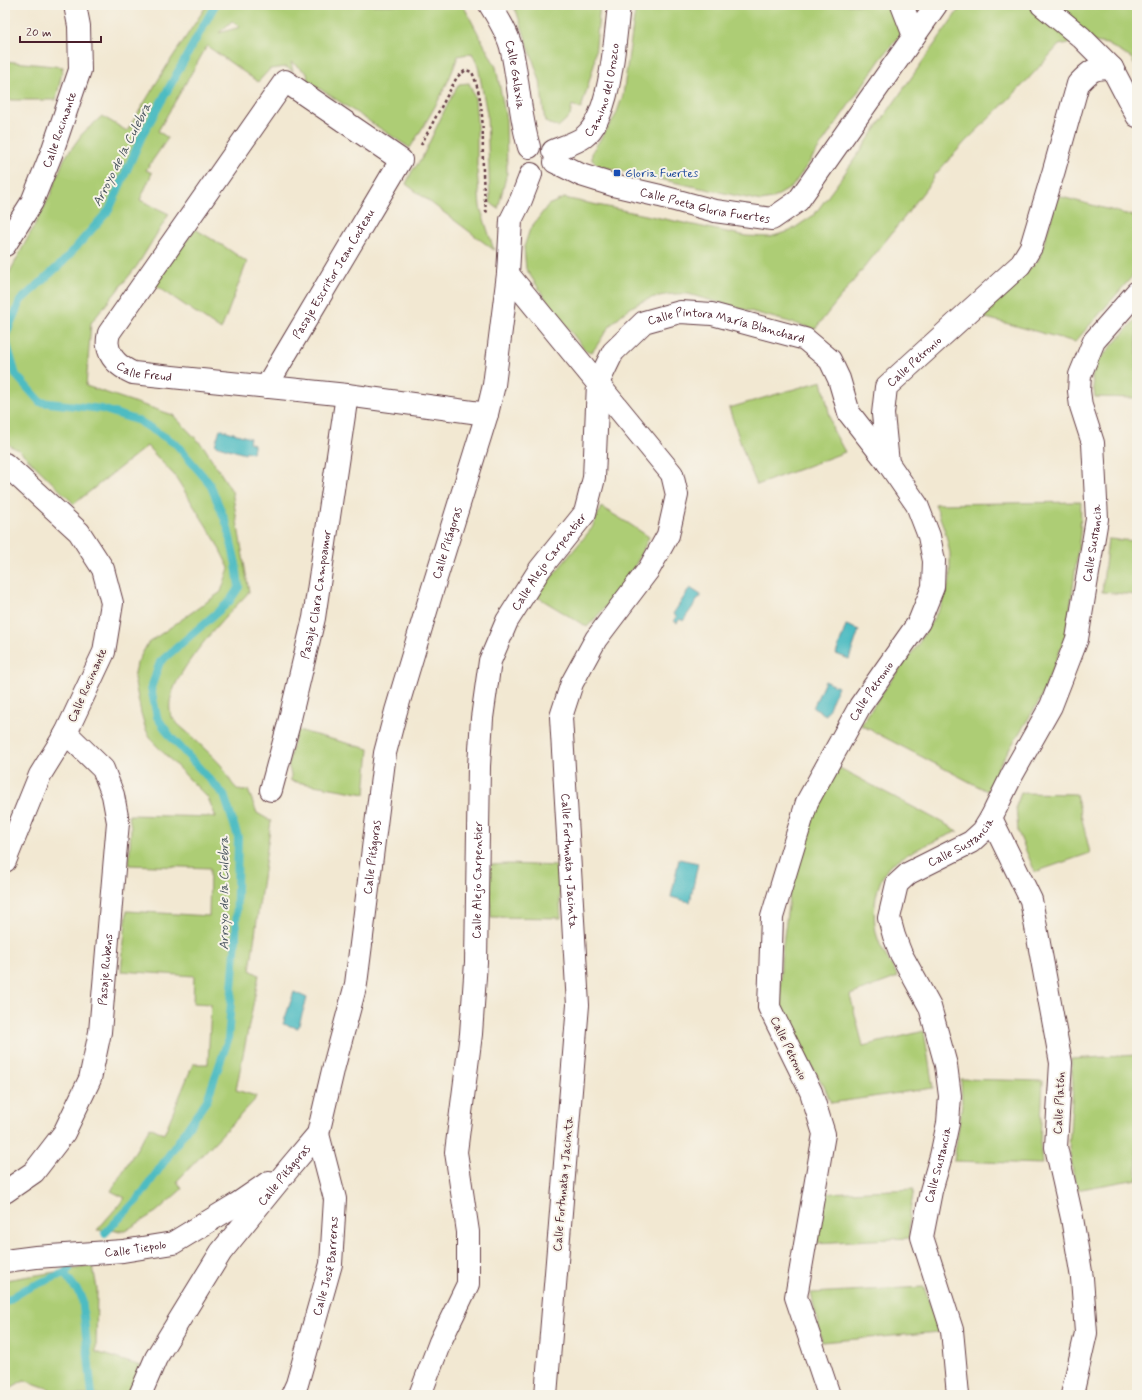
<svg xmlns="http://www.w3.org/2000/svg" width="1142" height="1400" font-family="Mynerve,sans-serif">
	<rect width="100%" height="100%" fill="#f7f3e8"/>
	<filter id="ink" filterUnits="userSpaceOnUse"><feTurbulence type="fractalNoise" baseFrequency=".025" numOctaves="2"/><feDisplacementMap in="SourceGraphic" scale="8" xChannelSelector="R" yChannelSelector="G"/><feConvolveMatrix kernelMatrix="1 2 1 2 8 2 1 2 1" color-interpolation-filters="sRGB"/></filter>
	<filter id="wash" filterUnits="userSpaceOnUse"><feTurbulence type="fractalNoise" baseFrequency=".012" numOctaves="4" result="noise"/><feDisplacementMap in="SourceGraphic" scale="16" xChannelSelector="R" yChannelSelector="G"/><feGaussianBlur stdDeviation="0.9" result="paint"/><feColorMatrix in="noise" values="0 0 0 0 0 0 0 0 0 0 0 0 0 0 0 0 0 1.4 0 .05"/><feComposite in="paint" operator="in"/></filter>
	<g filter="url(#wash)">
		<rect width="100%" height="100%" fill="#f2e8d2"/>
		<g fill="#adcd75" stroke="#7c7650" fill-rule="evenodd">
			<path d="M207,5H463L496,67L506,119L507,173L498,209L490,202L487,114L478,66L472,53L458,56C447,89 428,119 410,148L308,81L307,73L291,62L293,71L286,67L270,69L258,82L207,46L158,131L168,138L146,170L152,173L140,200L169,214L137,266L91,323L86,386L173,415L204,447L232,491L249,592C229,614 156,685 172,717C176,723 182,728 187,732C198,743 210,753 220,764C228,772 233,796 248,790L257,813L271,821L250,970L259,975L236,1090L256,1096L254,1101L177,1181L182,1189L156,1212L125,1231L97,1230L125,1198L111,1191L150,1127L164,1134L193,1064H208L211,1004L193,1003L194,976L121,971L127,911L209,916L210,868L129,865L131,828L129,815L216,817L208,798L154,743L146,730L141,713L134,678L137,663L148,643L221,592L229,568L214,538L175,476L147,446L74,504L19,450L10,446L5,438V281L50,196L64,159L82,134L102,116L127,131L168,64ZM232,21L240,27L219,33Z"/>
			<path d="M513,5H600L594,65L581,109L572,105L570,116L558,127L545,122L540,81L517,13Z"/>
			<path d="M636,5H924L880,60L792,187L772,199L761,201L599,166L592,160V152L616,115L623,95Z"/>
			<path d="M962,5H1137V68L1131,58L1107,44L1083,40L1059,45L1021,87L965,142L933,177L934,178L903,219L815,329L688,294C662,293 641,298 621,315C617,319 613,322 610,326C603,334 599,344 592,352L585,350L547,301L526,269L524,247L530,229L548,205L564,198L746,236L770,237L790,231L814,215L840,180Z"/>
			<path d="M5,61L63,67L56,100H5Z"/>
			<path d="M469,83L475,98L477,123V170L480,207L494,250L406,184L412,171L421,160L446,107L459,84Z"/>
			<path d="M1058,196L1137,217V271L1075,342L979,316L1037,262L1040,256Z"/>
			<path d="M195,229L225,247L247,262L221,330L154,284Z"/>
			<path d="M1137,318V398L1095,397L1092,377L1097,362Z"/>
			<path d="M822,381L833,430L845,452L757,485L746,459L729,408Z"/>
			<path d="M1081,502L1080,534L1067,633L1040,700L1000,764L987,791L861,725L885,689L917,646L941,606L950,580V553L945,531L935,504Z"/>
			<path d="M601,507L628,523L649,537C634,573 614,599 587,627L536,596L592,528Z"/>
			<path d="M1108,539L1137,541V595L1102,592Z"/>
			<path d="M297,730L369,749L365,794L291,781V775L288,764Z"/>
			<path d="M836,766L958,831C942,838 898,856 888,868C874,886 871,919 878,939C882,952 892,965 898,977L850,995L863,1046L924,1031L933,1088L831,1103L824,1086L807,1060L785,1018L780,1002L781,959L791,883L816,808Z"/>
			<path d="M1021,793L1076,794L1090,853L1035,872L1018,832L1016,806Z"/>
			<path d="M507,864L558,866L561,918L491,917L489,865Z"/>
			<path d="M1137,1055V1179L1076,1190L1069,1148L1073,1085L1071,1059Z"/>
			<path d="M961,1079L1043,1081L1040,1142L1042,1164L954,1161L962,1104Z"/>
			<path d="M914,1189L909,1217V1238L816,1243L827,1193Z"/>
			<path d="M93,1266L97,1289L96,1352L144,1367L131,1395H50V1389L24,1380L5,1391V1280Z"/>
			<path d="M924,1287L939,1332L822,1342L811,1293Z"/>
		</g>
		<g fill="#4dbcc2" stroke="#4c6e76">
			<path d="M220,429L250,438L249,442L254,444V448L252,453L246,451L245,454L215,445Z"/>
			<path d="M690,588L701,595L683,621L680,619L677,623L674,621L677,616L673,614Z"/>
			<path d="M846,625L859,630L849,659L836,654Z"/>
			<path d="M825,681L838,687L826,715L813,708Z"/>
			<path d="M679,859L698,863L690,902L671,897Z"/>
			<path d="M294,992L307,998L298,1028L283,1024Z"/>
		</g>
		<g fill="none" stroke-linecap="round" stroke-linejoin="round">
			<g stroke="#4dbcc2" stroke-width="8">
				<path d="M105,1233L139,1198L207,1100L228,1040L236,939L238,837L224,795L170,736L157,717L151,688L160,662L229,602L239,587L236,564L227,525L210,484L176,444L139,421L102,409L40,402L16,375L5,337L20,301L63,262L109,210L142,136L215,5"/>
				<path d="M64,1273L82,1297L92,1395"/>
				<path d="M5,1302L26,1289L64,1273L69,1269"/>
			</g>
		</g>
	</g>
	<g filter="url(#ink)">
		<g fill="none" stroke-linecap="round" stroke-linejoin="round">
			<defs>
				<g id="street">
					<path id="s1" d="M490,5C498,18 507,32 511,47C519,80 519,114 529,147"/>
					<path d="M902,5L914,36"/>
					<path d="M1042,5L1081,37L1112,68L1137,116"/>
					<path id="s2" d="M553,151C562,147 576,143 584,137C611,117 615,38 619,5"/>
					<path id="s3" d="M555,162L581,175L613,185L660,196L715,211L772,219L798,201L936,5"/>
					<path id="s4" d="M5,245L32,202L52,152L80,70L79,26L75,5"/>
					<path id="s5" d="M508,274L672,474L677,495L668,535L649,569L596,639L572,683L561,717L578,1005L546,1395"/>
					<path id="s6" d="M266,387L401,160L285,81L109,333C108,337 107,342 108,346C110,360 122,368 133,373L347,395L487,414"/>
					<path d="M5,464L79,532L103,569L112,603L104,652L66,733L40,775L5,861"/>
					<path id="s7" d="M271,790L288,727L314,618L347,395"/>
					<path d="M991,818L1031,900L1061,1063L1056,1147L1072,1218L1082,1278L1086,1333L1072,1395"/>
					<path id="s8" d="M5,1192L34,1172L64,1133L90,1079L100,1032L118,822L113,795L103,769L66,733"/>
					<path id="s9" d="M5,1261L36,1257L123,1251L173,1243L237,1204L269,1182"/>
					<path id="s10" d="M140,1395L156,1358L221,1252L291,1166L318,1134L334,1066L356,984L385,753L396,711L432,591L487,414L494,385L508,274L511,220L521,200L531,174"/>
					<path id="s11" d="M292,1395L297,1384L331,1264L335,1199L318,1134"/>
					<path id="s12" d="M420,1395L440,1342L468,1284V1232L456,1152L471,1034L476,962L479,766L482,718L490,661L507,621L540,569L585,513L594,478L598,383L613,352L644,322L680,312L712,314L805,339L830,360L839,379L849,413L888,463"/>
					<path id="s13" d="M829,1395L796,1297L824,1134L811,1092L769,1007L772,917L807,802L860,706L919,622L933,587L934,561L929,536L917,505L888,463L883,414L886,387L1020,265L1031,247L1054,170L1078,84C1091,70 1093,68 1112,68"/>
					<path id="s14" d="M958,1395L952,1330L922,1237L931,1191L941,1156L948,1123L950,1096L946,1065L930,1007L901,954L894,936L889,918L897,884L909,873L971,842L983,831L991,818L1012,775L1051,706L1077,639L1097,519L1093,443L1081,406L1079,391L1080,375L1094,341L1137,292"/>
				</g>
			</defs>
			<use href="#street" stroke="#633d44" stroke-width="24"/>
			<path stroke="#633d44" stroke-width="2.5" stroke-dasharray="3 3" stroke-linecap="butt" d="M421,145L457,77L466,70L472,72C486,105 482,137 483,171C483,184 485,198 486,211L488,212"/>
			<use href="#street" stroke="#fff" stroke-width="22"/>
		</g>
	</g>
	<rect fill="#1a4fb4" stroke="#f7f3e8" stroke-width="1.5" x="613" y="169" width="8" height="8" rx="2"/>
	<g text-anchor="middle" stroke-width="4" stroke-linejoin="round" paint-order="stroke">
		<g font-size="12" fill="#4a1f2b" stroke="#f7f3e8">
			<text dy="4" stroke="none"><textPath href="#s1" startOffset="75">Calle Galaxia</textPath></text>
			<text dy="4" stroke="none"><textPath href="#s2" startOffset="86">Camino del Orozco</textPath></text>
			<text dy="4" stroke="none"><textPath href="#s4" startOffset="128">Calle Rocinante</textPath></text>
			<text dy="4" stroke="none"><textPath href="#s3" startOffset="157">Calle Poeta Gloria Fuertes</textPath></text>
			<text dy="4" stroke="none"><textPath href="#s6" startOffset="132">Pasaje Escritor Jean Cocteau</textPath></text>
			<text dy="4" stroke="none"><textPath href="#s12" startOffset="1217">Calle Pintora María Blanchard</textPath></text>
			<text dy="4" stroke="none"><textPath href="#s13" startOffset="1118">Calle Petronio</textPath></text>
			<text dy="4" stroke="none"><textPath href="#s6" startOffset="774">Calle Freud</textPath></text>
			<text dy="4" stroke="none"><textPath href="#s10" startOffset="924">Calle Pitágoras</textPath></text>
			<text dy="4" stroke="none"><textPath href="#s14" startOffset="945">Calle Sustancia</textPath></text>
			<text dy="4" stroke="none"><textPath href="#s12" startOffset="863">Calle Alejo Carpentier</textPath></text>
			<text dy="4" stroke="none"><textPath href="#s7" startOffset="201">Pasaje Clara Campoamor</textPath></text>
			<text transform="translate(87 685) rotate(-66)" y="4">Calle Rocinante</text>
			<text dy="4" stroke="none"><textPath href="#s13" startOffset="746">Calle Petronio</textPath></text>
			<text dy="4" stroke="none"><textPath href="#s14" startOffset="609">Calle Sustancia</textPath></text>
			<text dy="4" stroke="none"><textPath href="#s10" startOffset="600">Calle Pitágoras</textPath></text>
			<text dy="4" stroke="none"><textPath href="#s5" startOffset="678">Calle Fortunata y Jacinta</textPath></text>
			<text dy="4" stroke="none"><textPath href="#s12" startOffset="527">Calle Alejo Carpentier</textPath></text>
			<text dy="4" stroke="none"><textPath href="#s8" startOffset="255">Pasaje Rubens</textPath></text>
			<text transform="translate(789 1048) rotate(64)" y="4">Calle Petronio</text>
			<text transform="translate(1059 1103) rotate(-87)" y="4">Calle Platón</text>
			<text dy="4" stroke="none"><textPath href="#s14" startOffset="237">Calle Sustancia</textPath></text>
			<text dy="4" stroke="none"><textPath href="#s10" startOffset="264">Calle Pitágoras</textPath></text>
			<text transform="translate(563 1184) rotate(-85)" y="4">Calle Fortunata y Jacinta</text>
			<text dy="4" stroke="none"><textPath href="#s9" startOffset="131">Calle Tiepolo</textPath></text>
			<text dy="4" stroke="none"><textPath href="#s11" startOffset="134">Calle José Barreras</textPath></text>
		</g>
		<g font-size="12" fill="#164399" stroke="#f7f3e8" text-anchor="start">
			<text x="625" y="177">Gloria Fuertes</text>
		</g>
		<g font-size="13" font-style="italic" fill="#4b5660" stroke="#f7f3e8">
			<text transform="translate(121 154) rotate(-63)" y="5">Arroyo de la Culebra</text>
			<text transform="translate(223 893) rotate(-90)" y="5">Arroyo de la Culebra</text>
		</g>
	</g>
	<rect width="1142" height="1400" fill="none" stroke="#f7f3e8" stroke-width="20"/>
	<path d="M20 36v6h81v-6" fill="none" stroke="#4a1f2b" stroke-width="2"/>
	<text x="26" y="36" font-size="12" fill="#4a1f2b" stroke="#f7f3e8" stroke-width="3" paint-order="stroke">20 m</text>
</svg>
